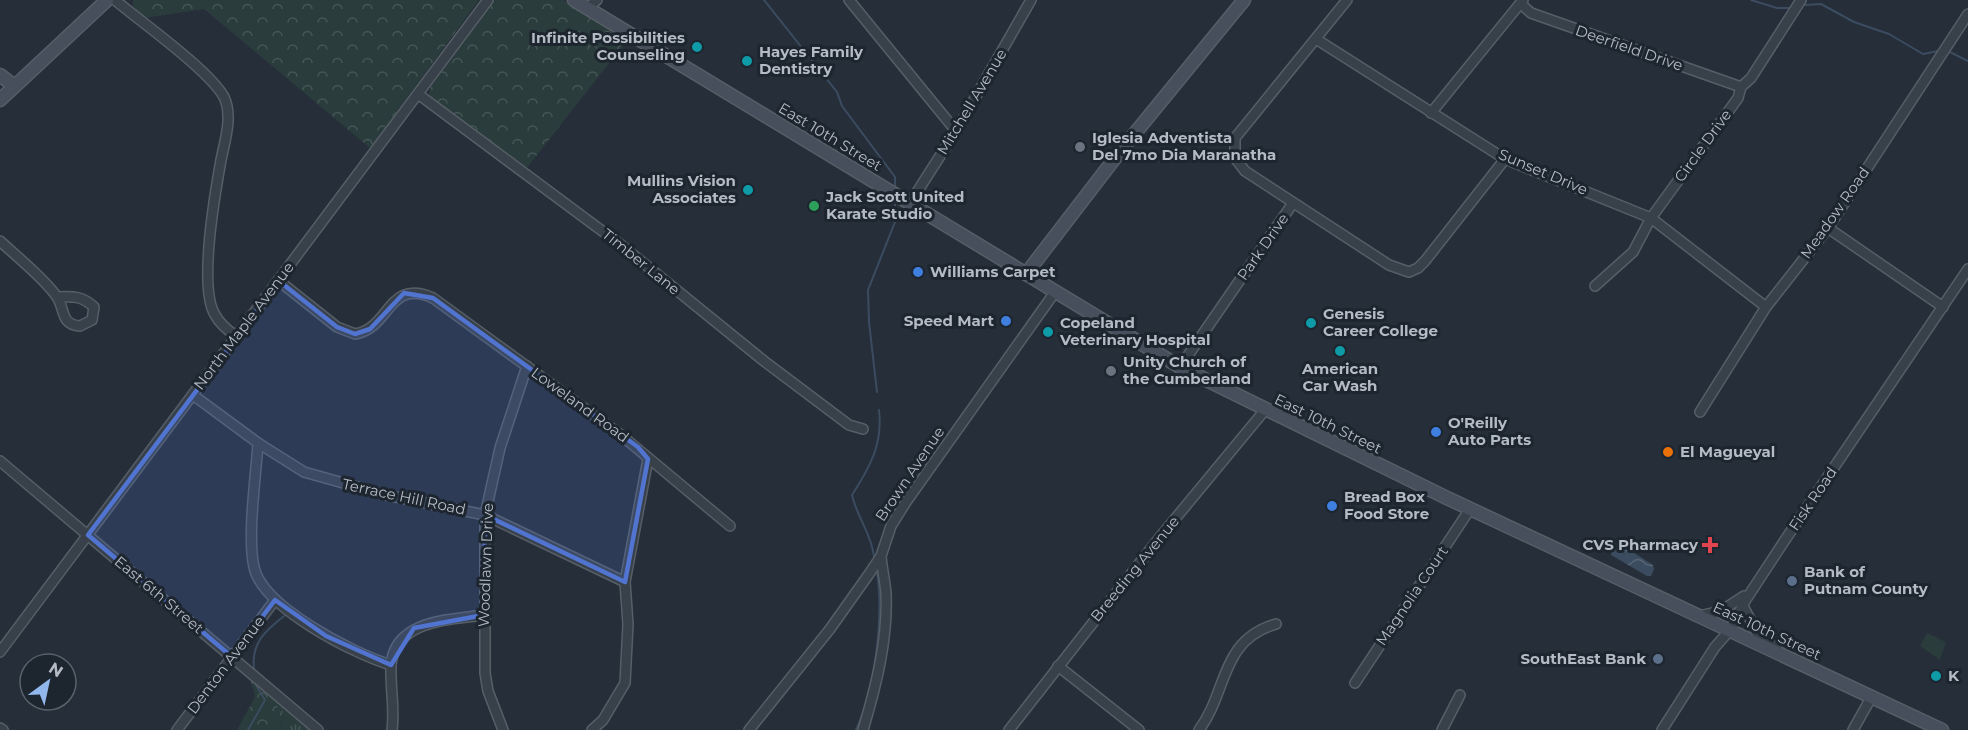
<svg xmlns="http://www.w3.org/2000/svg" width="1968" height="730" font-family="Montserrat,sans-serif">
	<defs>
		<pattern id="grass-tufts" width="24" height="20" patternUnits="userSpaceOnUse" patternTransform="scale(1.5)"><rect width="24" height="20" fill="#2a3c3c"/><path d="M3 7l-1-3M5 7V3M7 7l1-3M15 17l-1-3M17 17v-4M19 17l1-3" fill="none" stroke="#465657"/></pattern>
		<pattern id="forest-crowns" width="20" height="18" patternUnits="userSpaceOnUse" patternTransform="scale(1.5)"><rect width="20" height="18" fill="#2a3c3c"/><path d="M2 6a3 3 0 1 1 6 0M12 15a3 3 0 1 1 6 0" fill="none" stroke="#465657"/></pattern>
		<pattern id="water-waves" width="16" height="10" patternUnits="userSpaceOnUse" patternTransform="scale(1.5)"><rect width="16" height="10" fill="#3c4c60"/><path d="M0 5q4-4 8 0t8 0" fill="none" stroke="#566475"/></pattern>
	</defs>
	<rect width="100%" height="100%" fill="#252e39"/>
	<path fill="url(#grass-tufts)" d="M276,699L311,730H282Z"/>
	<g fill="url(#forest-crowns)">
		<path d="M133,0H479L370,148L204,9L145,18L133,6Z"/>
		<path d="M495,0H563L628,39L526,169L429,95L430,88Z"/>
		<path d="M250,678L276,699L282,730H237L255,697Z"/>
	</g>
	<path fill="#2a3c3c" d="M1927,633L1946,642L1940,660L1920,646Z"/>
	<path fill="url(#water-waves)" d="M1620,544L1653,565L1654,569L1651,576H1647L1611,555L1613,547Z"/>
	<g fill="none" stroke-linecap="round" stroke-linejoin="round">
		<g stroke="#3c4c60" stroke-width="2">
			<path d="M764,0L837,92L842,106L895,177V187"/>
			<path d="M1751,0L1777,8H1790"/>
			<path d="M1805,5L1821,4L1854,22L1889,34L1923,54L1938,51"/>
			<path d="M1950,52L1968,61"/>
			<path d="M877,392L869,322L868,290L895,222V202"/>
			<path d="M874,556C871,533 857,517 852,495C870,467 883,444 879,410"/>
			<path d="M254,669C251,643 265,631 284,616"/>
			<path d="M248,730L265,700L256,685"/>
			<path d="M856,730C875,689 884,617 877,572"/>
		</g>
		<defs>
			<g id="street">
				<path d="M115,0C141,22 209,70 224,97C233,116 225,140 221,160C215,193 199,284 214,313C219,323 227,330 236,336"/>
				<path d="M849,0L956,131"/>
				<path d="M1347,0L1235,138V158L1245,171L1389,265L1409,272L1418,268L1425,261L1505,159"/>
				<path d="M1521,4L1531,13L1741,87"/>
				<path d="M588,8L597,0"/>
				<path d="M1316,39L1505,159L1651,218L1766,307"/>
				<path d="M418,94L621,245L764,361L849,425L863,429"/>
				<path d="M1431,113L1523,0"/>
				<path d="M910,203L956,131L1031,0"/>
				<path d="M1828,228L1943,307"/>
				<path d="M0,241C16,256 45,279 57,297C65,308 60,325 80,326L92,320L94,307C82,296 73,296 58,297"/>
				<path d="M279,281L337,327L355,334C391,328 387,278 433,298L621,435L730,526"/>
				<path d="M1595,286L1633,252L1651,218L1738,98L1741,87L1751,78L1801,0"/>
				<path d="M1180,367L1293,203"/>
				<path d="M193,395L258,443L304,472L386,495L485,515L625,582"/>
				<path d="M1700,412L1766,307L1828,228L1968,14"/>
				<path d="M258,443C256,476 247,536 254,567C262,607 354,654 391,665"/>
				<path d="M0,461L318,730"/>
				<path d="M1743,606L1758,634L1777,649"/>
				<path d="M1699,616L1721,611L1744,596"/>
				<path d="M0,652L488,0"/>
				<path d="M1058,666L1139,730"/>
				<path d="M1355,683L1470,509"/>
				<path d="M0,728L3,730"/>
				<path d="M177,730L275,600"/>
				<path d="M392,730C395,708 390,687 391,665C395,619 451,620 484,615"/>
				<path d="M503,730L488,691L485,673V515L500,448L527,366"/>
				<path d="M592,730L603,720L625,683L628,624L625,582L648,459"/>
				<path d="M749,730L830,629L869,574L881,556L891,526L906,502L1055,292"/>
				<path d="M863,730C876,686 888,640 886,593C885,581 882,569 881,556"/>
				<path d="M1009,730L1160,537L1265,410"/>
				<path d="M1199,730C1228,691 1220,640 1276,624"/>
				<path d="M1442,730L1460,695"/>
				<path d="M1662,730L1715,647L1730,630L1745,601L1785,540L1968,269"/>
				<path d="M1853,730L1872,696"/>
			</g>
			<g id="secondary">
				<path d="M574,0L1180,367L1447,498L1942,730"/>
				<path d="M0,75L13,85"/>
				<path d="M0,100L107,0"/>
				<path d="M1026,274L1122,149L1244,0"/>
			</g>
		</defs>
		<use href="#street" stroke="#565e67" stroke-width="12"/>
		<use href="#secondary" stroke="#565e67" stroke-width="15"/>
		<use href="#street" stroke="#384049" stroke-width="9"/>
		<use href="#secondary" stroke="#474f5c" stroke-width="12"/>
	</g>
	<path fill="#5274d1" fill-opacity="0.2" stroke="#5274d1" stroke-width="4.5" stroke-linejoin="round" d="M279,281L337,327L355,334L370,329L404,293L433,298L638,447L648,459L625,582L485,515L484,615L414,628L391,665L326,636L275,600L232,657L88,535Z"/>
	<g fill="#0f9aa8" stroke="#1d252e" stroke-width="2">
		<circle cx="697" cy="47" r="6"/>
		<circle cx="747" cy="61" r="6"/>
		<circle cx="748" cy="190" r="6"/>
		<circle cx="1311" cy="323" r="6"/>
		<circle cx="1048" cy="332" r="6"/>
		<circle cx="1340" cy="351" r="6"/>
		<circle cx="1936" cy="676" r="6"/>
	</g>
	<g fill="#6b7280" stroke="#1d252e" stroke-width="2">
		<circle cx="1080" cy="147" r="6"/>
		<circle cx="1111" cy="371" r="6"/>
	</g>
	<circle fill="#2e9e5b" stroke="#1d252e" stroke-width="2" cx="814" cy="206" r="6"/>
	<g fill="#3f7fe0" stroke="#1d252e" stroke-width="2">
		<circle cx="918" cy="272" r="6"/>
		<circle cx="1006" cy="321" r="6"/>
		<circle cx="1436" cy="432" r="6"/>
		<circle cx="1332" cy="506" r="6"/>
	</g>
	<circle fill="#e8710a" stroke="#1d252e" stroke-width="2" cx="1668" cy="452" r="6"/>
	<path fill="#e0444e" stroke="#1d252e" stroke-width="2" d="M1707 536h6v6h6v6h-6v6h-6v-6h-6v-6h6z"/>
	<g fill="#5c6f8a" stroke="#1d252e" stroke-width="2">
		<circle cx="1792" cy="581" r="6"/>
		<circle cx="1658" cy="659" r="6"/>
	</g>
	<g text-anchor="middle" stroke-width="6" stroke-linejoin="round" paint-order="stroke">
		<g font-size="15" font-weight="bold" fill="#b4bbc5" stroke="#1d252e" text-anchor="start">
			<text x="685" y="43" text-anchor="end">Infinite Possibilities<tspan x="685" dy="17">Counseling</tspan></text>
			<text x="759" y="57">Hayes Family<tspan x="759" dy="17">Dentistry</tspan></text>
			<text x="1092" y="143">Iglesia Adventista<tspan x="1092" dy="17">Del 7mo Dia Maranatha</tspan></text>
			<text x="736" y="186" text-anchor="end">Mullins Vision<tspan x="736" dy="17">Associates</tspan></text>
			<text x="826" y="202">Jack Scott United<tspan x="826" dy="17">Karate Studio</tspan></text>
			<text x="930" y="277">Williams Carpet</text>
			<text x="1323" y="319">Genesis<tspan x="1323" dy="17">Career College</tspan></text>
			<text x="994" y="326" text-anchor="end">Speed Mart</text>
			<text x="1060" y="328">Copeland<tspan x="1060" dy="17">Veterinary Hospital</tspan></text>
			<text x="1123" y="367">Unity Church of<tspan x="1123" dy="17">the Cumberland</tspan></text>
			<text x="1340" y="374" text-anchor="middle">American<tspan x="1340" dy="17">Car Wash</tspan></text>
			<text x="1448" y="428">O'Reilly<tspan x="1448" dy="17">Auto Parts</tspan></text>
			<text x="1680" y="457">El Magueyal</text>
			<text x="1344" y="502">Bread Box<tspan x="1344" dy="17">Food Store</tspan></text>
			<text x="1698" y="550" text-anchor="end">CVS Pharmacy</text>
			<text x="1804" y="577">Bank of<tspan x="1804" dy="17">Putnam County</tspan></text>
			<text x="1646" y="664" text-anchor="end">SouthEast Bank</text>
			<text x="1948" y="681">K</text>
		</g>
		<g font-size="15" fill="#b4bbc5" stroke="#1d252e">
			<text transform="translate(1629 48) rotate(19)" y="5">Deerfield Drive</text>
			<text transform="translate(972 102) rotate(-59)" y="5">Mitchell Avenue</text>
			<text transform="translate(830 137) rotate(31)" y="5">East 10th Street</text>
			<text transform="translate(1703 146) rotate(-54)" y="5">Circle Drive</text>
			<text transform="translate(1543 172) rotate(23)" y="5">Sunset Drive</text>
			<text transform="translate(1835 213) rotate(-55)" y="5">Meadow Road</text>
			<text transform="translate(1263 247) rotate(-55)" y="5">Park Drive</text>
			<text transform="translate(641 262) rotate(39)" y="5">Timber Lane</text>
			<text transform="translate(244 326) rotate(-53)" y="5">North Maple Avenue</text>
			<text transform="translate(580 405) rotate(36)" y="5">Loweland Road</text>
			<text transform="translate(1328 424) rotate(26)" y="5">East 10th Street</text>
			<text transform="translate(910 474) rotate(-56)" y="5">Brown Avenue</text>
			<text transform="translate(404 497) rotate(12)" y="5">Terrace Hill Road</text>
			<text transform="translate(1813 499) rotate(-56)" y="5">Fisk Road</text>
			<text transform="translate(486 565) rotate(-88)" y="5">Woodlawn Drive</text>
			<text transform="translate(1135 569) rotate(-51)" y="5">Breeding Avenue</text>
			<text transform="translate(159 595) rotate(40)" y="5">East 6th Street</text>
			<text transform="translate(1412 596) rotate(-56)" y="5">Magnolia Court</text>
			<text transform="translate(1767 631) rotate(25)" y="5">East 10th Street</text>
			<text transform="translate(226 665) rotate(-53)" y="5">Denton Avenue</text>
		</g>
	</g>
	<g transform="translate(48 682) rotate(33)"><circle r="28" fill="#1d252e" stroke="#59616a" stroke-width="1.5"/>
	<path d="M0-4.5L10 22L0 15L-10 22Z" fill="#91b7ec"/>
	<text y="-9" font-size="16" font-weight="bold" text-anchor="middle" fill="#b4bbc5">N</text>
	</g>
</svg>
